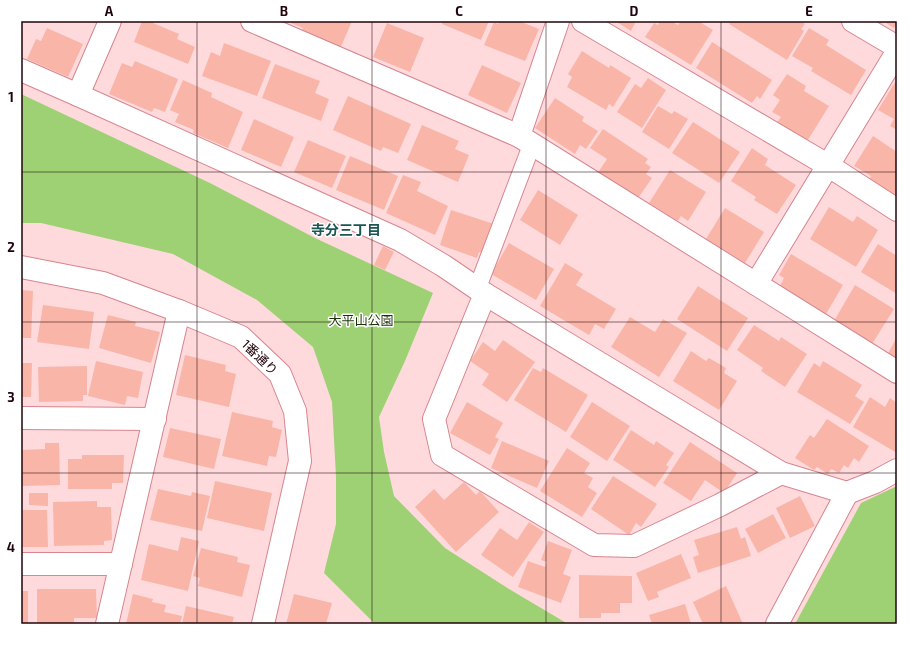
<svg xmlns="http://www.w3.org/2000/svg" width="918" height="645" font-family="'Exo 2','Noto Sans JP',sans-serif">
	<rect width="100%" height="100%" fill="#fedadd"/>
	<g fill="#9ed174">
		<path d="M21,94L210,183L315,238L433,293L405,361L379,417L384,452L394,496L445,548L509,589L568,624H375L324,573L336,524V477L332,402L313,347L257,300L173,254L41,223H21Z"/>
		<path d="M897,486V624H795L861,503Z"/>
	</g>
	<g fill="#f9b6a8">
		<path d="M142,21H154L153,23L179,34L177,39L195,47L188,64L134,42Z"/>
		<path d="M292,21H352L340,49L301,32L303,28L291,23Z"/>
		<path d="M443,21H489L481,40L442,24Z"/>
		<path d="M499,21H519L539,29L525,61L484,45L494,22L498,24Z"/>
		<path d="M615,21H636L631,31Z"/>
		<path d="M660,21H671L678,25L681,21H698L713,30L691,65L645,37L654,23L658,25Z"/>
		<path d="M731,21H800L805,24L801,29L804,31L787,60L729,24Z"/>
		<path d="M878,21H897V23L894,28L883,21L882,24Z"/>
		<path d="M387,23L424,38L410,72L373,57Z"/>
		<path d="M47,28L83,44L68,77L27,59L36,39L41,41Z"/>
		<path d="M809,28L829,40L826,45L866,70L851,95L811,71L813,68L792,56Z"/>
		<path d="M712,42L772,80L760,99L757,96L752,103L696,68Z"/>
		<path d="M224,43L271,61L257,96L202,76L211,52L220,56Z"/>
		<path d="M582,51L609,68L610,65L631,78L613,107L609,104L606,110L567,87L572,77L568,74Z"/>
		<path d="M135,61L178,79L165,112L154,108L152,112L109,94L122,63L132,67Z"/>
		<path d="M275,64L320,81L315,93L329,99L321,121L262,98Z"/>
		<path d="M482,65L521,83L507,113L468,95Z"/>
		<path d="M787,74L806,86L804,91L829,106L806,143L776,124L781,117L772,112L780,100L773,95Z"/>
		<path d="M648,78L666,90L642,128L617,112L635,84L641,88Z"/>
		<path d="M897,79V130L890,126L894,119L878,110Z"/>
		<path d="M183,80L212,93L211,97L243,112L228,148L193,133L194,130L175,122L179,114L170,110Z"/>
		<path d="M348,96L411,124L398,153L383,147L381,151L333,130Z"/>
		<path d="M555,98L584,117L582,121L598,131L586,149L580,145L575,154L535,128Z"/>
		<path d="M658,106L672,114L674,111L688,119L669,149L642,132Z"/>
		<path d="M254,119L294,137L281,167L241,150Z"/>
		<path d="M693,122L740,152L719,183L672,153Z"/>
		<path d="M422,125L459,141L455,149L469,155L458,182L407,160Z"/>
		<path d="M603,129L648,159L645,163L651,167L646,174L652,178L636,201L597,174L607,159L590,148Z"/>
		<path d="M873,136L897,152V198L869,180L871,176L854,166Z"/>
		<path d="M308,140L346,156L332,188L294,172Z"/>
		<path d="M752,148L768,159L765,165L796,185L777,214L754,200L756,197L731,181Z"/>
		<path d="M350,156L398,176L384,210L336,190Z"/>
		<path d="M670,170L706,192L688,221L681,216L678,221L649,203Z"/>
		<path d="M403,175L421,182L417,191L448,206L435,235L386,213Z"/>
		<path d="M538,190L578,215L560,245L520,220Z"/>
		<path d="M829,207L853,222L857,216L878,230L856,267L810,239Z"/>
		<path d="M725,208L764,232L745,263L706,239Z"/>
		<path d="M451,210L497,225L487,255L479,252L477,258L440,245Z"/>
		<path d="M509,243L554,269L536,300L491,274Z"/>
		<path d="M878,244L897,256V294L861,272Z"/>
		<path d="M383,246L394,252L385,270L374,265Z"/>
		<path d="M791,254L843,285L826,314L780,286L784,278L779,275Z"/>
		<path d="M565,263L583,274L576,285L616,309L604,329L595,324L589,335L540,306Z"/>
		<path d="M855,285L894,309L872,344L834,321Z"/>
		<path d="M698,286L748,318L727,351L677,319Z"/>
		<path d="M21,290L33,291L31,338H21Z"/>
		<path d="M43,305L94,312L89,349L37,342Z"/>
		<path d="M108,315L136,322L135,326L160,332L151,363L99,348Z"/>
		<path d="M630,317L655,332L663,319L687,333L659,377L611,347Z"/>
		<path d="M754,325L779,341L781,337L807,354L785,387L761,371L763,368L737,350Z"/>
		<path d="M897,337V358L888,353Z"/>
		<path d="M503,340L535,362L507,402L482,385L489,374L470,361L483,342L495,351Z"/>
		<path d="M691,351L706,361L709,358L726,368L724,373L737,381L719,410L673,381Z"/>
		<path d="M185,355L226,365L225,371L236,374L229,407L176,395Z"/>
		<path d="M96,361L143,372L138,398L127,396L125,405L88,396Z"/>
		<path d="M823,361L862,385L855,396L864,402L850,424L797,392L814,363L820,367Z"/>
		<path d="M21,363H32L31,397H21Z"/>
		<path d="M87,366V395H83V401L39,402L38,367Z"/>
		<path d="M533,368L541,372L543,368L588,395L566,432L514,400Z"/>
		<path d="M870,397L885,407L890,398L897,403V453L853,427Z"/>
		<path d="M467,402L503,423L495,437L499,439L490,455L450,433Z"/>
		<path d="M592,402L630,426L607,461L570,437Z"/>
		<path d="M232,412L273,421L272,427L282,430L276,457L269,456L267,466L222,456Z"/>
		<path d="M827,419L869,446L859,462L854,458L848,468L844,465L839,473L831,469L828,474L817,467L814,470L795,458L810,435L814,438Z"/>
		<path d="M170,428L221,439L214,469L163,457Z"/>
		<path d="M631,430L654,445L656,441L674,453L666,465L669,467L655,487L613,460Z"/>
		<path d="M502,441L549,461L537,488L491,468Z"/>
		<path d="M690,442L737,473L724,493L705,480L691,501L663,483Z"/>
		<path d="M45,443H59L60,485L21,486V450L45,449Z"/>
		<path d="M567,448L590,463L584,473L593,478L588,487L597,493L582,517L540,491Z"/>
		<path d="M82,455H124L123,483H112V489H68V459H82Z"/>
		<path d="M613,476L657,504L641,527L636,523L629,535L591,509Z"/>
		<path d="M215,481L272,493L264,531L207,518Z"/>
		<path d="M464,482L476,495L480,491L499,512L456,552L415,507L434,489L444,500Z"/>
		<path d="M158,489L191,496L192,492L210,496L202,531L150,520Z"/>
		<path d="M29,493H48V506L29,505Z"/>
		<path d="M800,496L815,526L790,538L776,508Z"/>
		<path d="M97,501V507H111L112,540L104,541V545L54,546L53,502Z"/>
		<path d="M21,510H47L48,547H21Z"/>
		<path d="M773,514L786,538L758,553L745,529Z"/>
		<path d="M529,522L544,532L513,577L481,555L500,528L517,540Z"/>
		<path d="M737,527L741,539L745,537L751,556L698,573L693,557L699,555L694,540Z"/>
		<path d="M181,537L199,541L188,591L141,580L149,544L178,551Z"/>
		<path d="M548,541L572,550L563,574L571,577L561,603L518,587L528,561L545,567L547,562L541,560Z"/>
		<path d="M201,548L238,557L237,562L250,565L242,597L198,586L200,578L193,576Z"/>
		<path d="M681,554L691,578L657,592L659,597L648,601L636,573Z"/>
		<path d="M579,575L632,576V603H620V613H601V618H579Z"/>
		<path d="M726,586L743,624H703L693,602Z"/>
		<path d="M37,589H96L97,618H74V624H37Z"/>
		<rect x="21" y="591" width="7" height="33"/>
		<path d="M133,594L153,599L152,602L166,605L164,612L182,616L180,624H126Z"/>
		<path d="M294,594L332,603L326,624H286Z"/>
		<path d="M685,604L691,624H652L649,615Z"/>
		<path d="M186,606L234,617L232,624H182Z"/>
	</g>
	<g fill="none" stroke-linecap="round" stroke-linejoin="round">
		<defs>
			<path id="service" d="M477,289L532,144"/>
			<g id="minor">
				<path d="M252,21L519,136L897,372"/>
				<path d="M583,21L829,166L897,210"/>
				<path d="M853,21L897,47"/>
				<path d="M21,70L78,95L400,240L444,266L485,294L781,473L847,493L875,482L897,470"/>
				<path d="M78,95L110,21"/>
				<path d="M519,136L558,21"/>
				<path d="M21,267L103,283L179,311L241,337L280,374L295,411L300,461L263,624"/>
				<path d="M756,284L897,52"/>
				<path d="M485,294L434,419L442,455L594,545L634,546L720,505L781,473"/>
				<path d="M21,418L155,419"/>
				<path d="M21,564H121"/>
				<path d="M107,624L179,311"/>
				<path d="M777,624L847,493"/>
			</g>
		</defs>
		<use href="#service" stroke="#d7858f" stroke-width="19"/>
		<use href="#minor" stroke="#d7858f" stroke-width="24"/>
		<use href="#service" stroke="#fff" stroke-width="17"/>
		<use href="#minor" stroke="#fff" stroke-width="22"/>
	</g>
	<path fill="none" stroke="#200409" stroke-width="1" stroke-opacity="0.55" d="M197,21V624M372,21V624M546,21V624M721,21V624M21,172H897M21,322H897M21,473H897"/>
	<g text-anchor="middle" stroke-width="3" stroke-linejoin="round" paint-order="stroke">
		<g font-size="13" fill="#1d310a" stroke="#fff">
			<text x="361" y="325">大平山公園</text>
		</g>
		<g font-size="13" fill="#200409" stroke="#fff">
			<text transform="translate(260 357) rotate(44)" y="5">1番通り</text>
		</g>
		<g font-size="14" font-weight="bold" fill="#1b5655" stroke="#fff">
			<text x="346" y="235">寺分三丁目</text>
		</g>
	</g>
	<rect width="918" height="645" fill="none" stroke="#ffffff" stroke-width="44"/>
	<rect x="22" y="22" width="874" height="601" fill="none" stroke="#200409" stroke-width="1.5"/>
	<g font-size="13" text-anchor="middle" font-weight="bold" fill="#200409">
		<text x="109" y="16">A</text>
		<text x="284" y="16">B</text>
		<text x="459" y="16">C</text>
		<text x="634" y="16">D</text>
		<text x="809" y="16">E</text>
		<text x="11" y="102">1</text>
		<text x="11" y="252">2</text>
		<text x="11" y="402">3</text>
		<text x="11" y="552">4</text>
	</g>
</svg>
